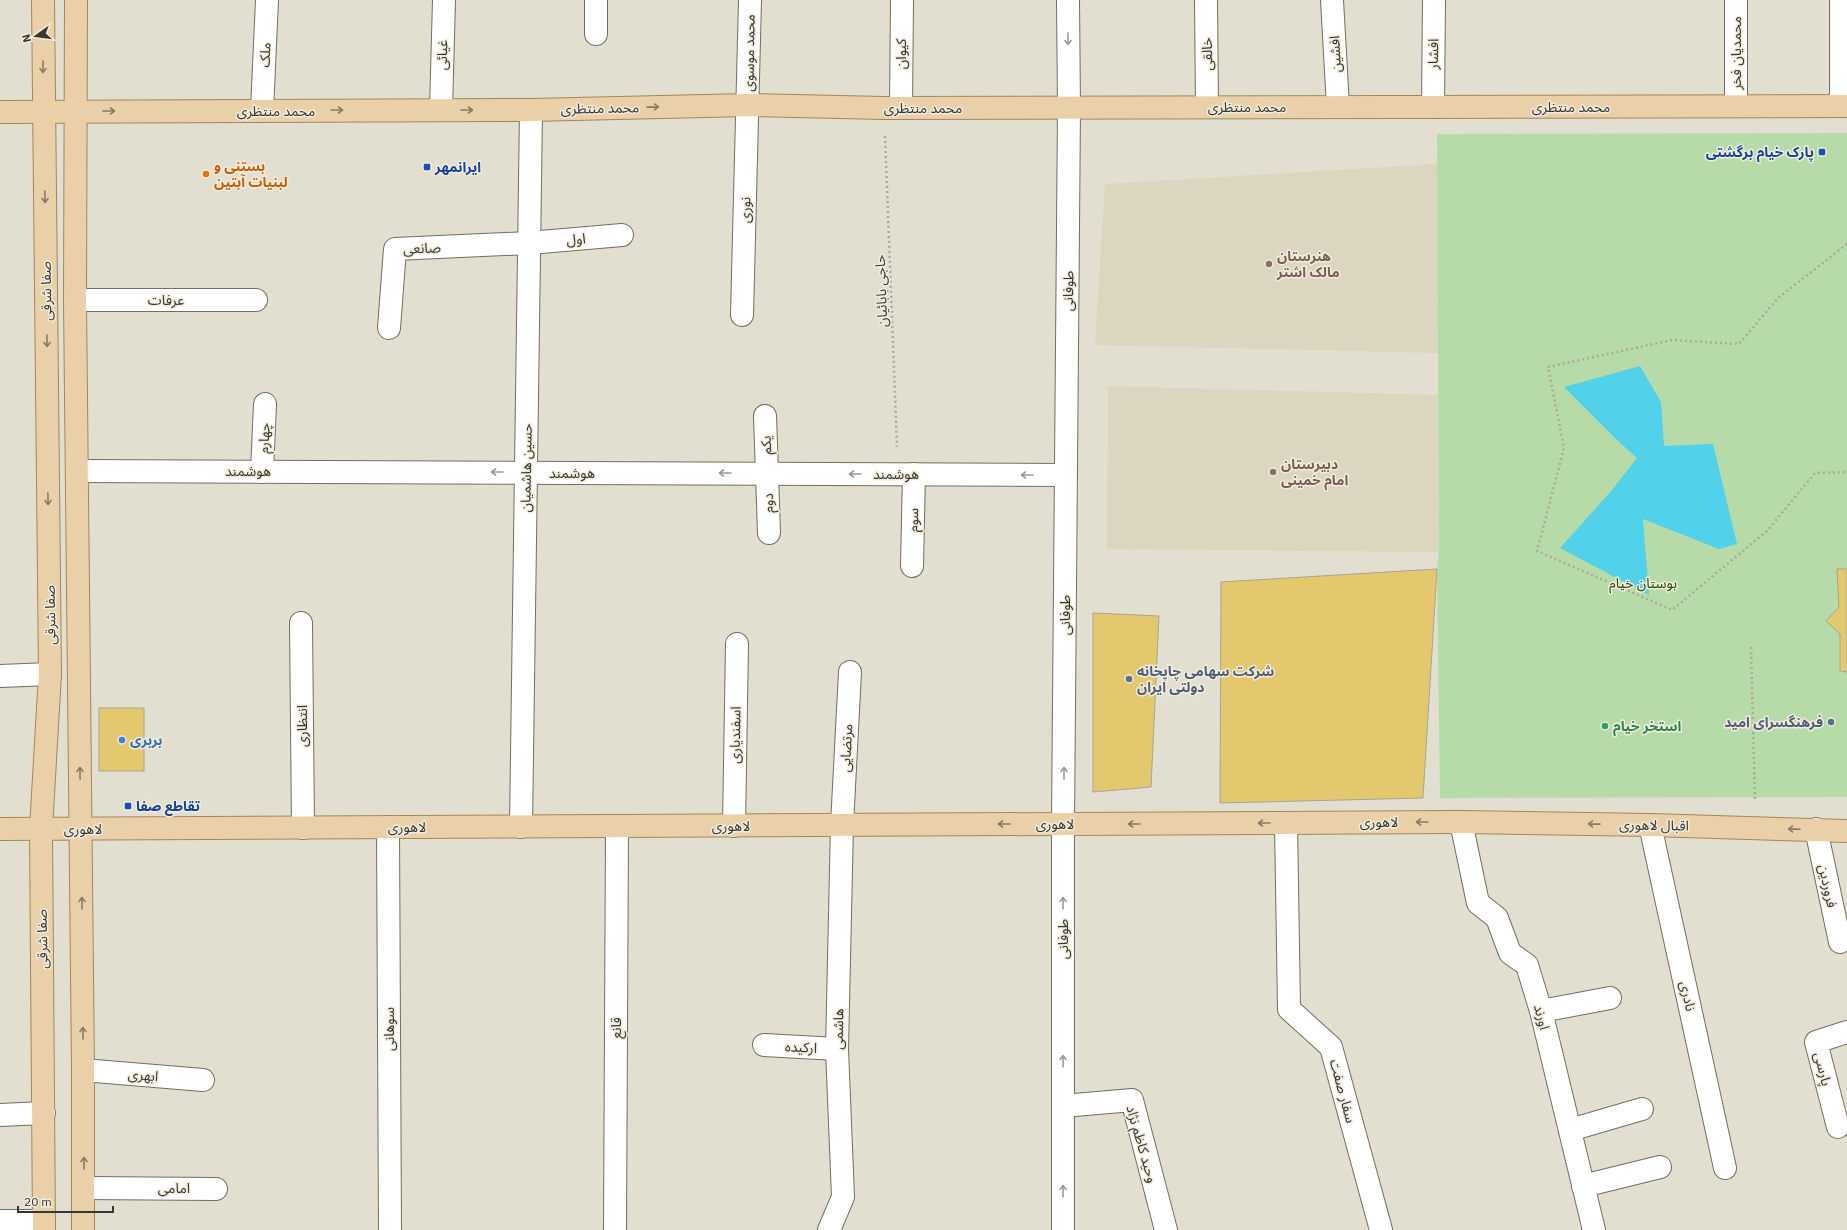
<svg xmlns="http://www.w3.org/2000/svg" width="1847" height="1230" font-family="'IBM Plex Sans','Noto Sans Arabic',sans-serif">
	<rect width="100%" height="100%" fill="#e3dfd0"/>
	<g fill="#dcd5bf">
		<path d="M1437,164L1438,353L1095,345L1105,184Z"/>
		<path d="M1108,386L1438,395L1439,552L1107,549Z"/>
	</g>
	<path fill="#b7daa9" d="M1847,133V797L1440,798L1437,569L1439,552L1437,134Z"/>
	<path fill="#52d1eb" d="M1640,366L1661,402L1664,446L1713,444L1737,544L1719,549L1643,519L1649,595L1560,548L1612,490L1637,458L1617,440L1564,387Z"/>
	<g fill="#e4c86d" stroke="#a8a496">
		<path d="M1437,569L1423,798L1220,803L1221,582Z"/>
		<path d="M1837,569H1847V672L1840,671V634L1826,621L1839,607Z"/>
		<path d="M1093,613L1159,616L1151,787L1093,792Z"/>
		<rect x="99" y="708" width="45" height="63"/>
	</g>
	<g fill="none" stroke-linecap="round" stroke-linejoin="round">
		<defs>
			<g id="minor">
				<path d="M1206,0L1207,107"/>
				<path d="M1332,0L1338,107"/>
				<path d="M1736,0V106"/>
				<path d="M596,34V0"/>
				<path d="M1841,106V0"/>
				<path d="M901,107L902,0"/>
				<path d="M1433,107L1434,0"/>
				<path d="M441,110L444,0"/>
				<path d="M262,111L267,0"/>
				<path d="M75,300H256"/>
				<path d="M742,315L750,0"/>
				<path d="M389,328L395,249L529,243L622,235"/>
				<path d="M765,416L769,533"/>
				<path d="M77,471L1066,475"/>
				<path d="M262,472L265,404"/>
				<path d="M912,566L914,474"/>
				<path d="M301,623L303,828"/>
				<path d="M0,676L50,674"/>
				<path d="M1461,822L1478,903L1497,918L1510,953L1527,965L1541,1011L1594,1230"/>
				<path d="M1286,823L1289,1009L1331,1047L1381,1230"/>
				<path d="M1650,825L1725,1168"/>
				<path d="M734,826L737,644"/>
				<path d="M388,827L390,1230"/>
				<path d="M521,827L531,110"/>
				<path d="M1816,829L1840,942"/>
				<path d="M1541,1011L1610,998"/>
				<path d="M764,1045L837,1049"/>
				<path d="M83,1070L203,1080"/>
				<path d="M1063,1106L1132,1100L1166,1230"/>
				<path d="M0,1115L44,1113"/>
				<path d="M1838,1127L1816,1042L1847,1032"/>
				<path d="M1570,1130L1642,1109"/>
				<path d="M1583,1186L1660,1167"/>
				<path d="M84,1188L216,1189"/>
				<path d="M0,1221H44"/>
				<path d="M615,1230L617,826"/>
				<path d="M829,1230L843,1197L837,1049L842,825L850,672"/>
				<path d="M1063,1230V824L1069,108L1068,0"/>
			</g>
			<g id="major">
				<path d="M43,0L50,674L41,829L44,1230"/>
				<path d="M76,0L75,300L83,1070V1230"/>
				<path d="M0,112L531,110L748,105L884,108L1847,106"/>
				<path d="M0,829L1461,822L1650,825L1847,831"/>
			</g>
		</defs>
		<use href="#minor" stroke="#726e61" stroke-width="24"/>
		<use href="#major" stroke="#a3865a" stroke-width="24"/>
		<g stroke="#aca99d" stroke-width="2.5" stroke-dasharray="2 3" stroke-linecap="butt">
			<path d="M885,136L897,447"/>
			<path d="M1847,244L1778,298L1739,344L1672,340L1548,367L1564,448L1537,551L1672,610L1767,531L1815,473L1847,472"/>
			<path d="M1751,647L1755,800"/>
		</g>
		<use href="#minor" stroke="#fff" stroke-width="22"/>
		<use href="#major" stroke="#ead0a9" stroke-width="22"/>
	</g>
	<defs><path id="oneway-shaft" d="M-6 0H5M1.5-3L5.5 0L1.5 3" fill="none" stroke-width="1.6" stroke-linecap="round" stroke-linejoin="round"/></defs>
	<g stroke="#9c9a98">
		<use href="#oneway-shaft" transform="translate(1068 39) rotate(89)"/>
		<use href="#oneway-shaft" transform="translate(497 472) rotate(-180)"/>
		<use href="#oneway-shaft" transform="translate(725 473) rotate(-180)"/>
		<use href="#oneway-shaft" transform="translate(855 474) rotate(-180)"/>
		<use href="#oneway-shaft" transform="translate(1027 475) rotate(-180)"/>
		<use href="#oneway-shaft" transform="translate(1064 773) rotate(-90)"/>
		<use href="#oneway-shaft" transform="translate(1063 903) rotate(-90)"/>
		<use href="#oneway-shaft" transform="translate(1063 1061) rotate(-90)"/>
		<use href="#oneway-shaft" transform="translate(1063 1191) rotate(-90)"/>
	</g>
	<g stroke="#887b67">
		<use href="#oneway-shaft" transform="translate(43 67) rotate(90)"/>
		<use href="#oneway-shaft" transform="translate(653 107) rotate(-1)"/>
		<use href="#oneway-shaft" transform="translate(337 110)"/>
		<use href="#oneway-shaft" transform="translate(467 110)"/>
		<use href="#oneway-shaft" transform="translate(109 111)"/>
		<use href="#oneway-shaft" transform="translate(45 197) rotate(89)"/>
		<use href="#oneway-shaft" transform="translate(47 341) rotate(89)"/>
		<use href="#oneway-shaft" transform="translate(48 499) rotate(89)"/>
		<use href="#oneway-shaft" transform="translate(80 773) rotate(-91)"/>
		<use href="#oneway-shaft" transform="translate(1422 822) rotate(180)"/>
		<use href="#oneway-shaft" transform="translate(1264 823) rotate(180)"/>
		<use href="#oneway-shaft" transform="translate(1004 824) rotate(180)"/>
		<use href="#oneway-shaft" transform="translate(1134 824) rotate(180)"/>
		<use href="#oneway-shaft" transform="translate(1594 824) rotate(-179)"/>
		<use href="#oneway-shaft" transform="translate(1794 829) rotate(-178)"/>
		<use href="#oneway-shaft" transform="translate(82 903) rotate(-91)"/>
		<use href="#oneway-shaft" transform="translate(83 1033) rotate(-91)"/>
		<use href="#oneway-shaft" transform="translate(84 1163) rotate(-90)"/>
	</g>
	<g fill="#1a4fb4" stroke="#f1ecdd" stroke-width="1.5">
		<rect x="1818" y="148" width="8" height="8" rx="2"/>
		<rect x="423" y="163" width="8" height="8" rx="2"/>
		<rect x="124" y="802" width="8" height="8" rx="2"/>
	</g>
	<circle fill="#e8710a" stroke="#f1ecdd" stroke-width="1.5" cx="206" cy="174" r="4"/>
	<g fill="#8d6e63" stroke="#f1ecdd" stroke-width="1.5">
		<circle cx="1269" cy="264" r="4"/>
		<circle cx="1273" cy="472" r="4"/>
	</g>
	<g fill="#5c6f8a" stroke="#f1ecdd" stroke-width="1.5">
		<circle cx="1129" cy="679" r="4"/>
		<circle cx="1831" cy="722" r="4"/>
	</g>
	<circle fill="#2e9e5b" stroke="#f1ecdd" stroke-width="1.5" cx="1605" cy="726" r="4"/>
	<circle fill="#3f7fe0" stroke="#f1ecdd" stroke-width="1.5" cx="122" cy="740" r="4"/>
	<g text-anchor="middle" stroke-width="3" stroke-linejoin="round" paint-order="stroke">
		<g font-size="14" fill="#383631" stroke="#f1ecdd">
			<text transform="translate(749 53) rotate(-89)" y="5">محمد موسوی</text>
			<text transform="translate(1736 53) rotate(-90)" y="5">محمدیان فخر</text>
			<text transform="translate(901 54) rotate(-90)" y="5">کیوان</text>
			<text transform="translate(1207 54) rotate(-91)" y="5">خالقی</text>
			<text transform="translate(1335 54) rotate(-93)" y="5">افشین</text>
			<text transform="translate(1433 54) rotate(-89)" y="5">افشار</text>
			<text transform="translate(265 55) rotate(-87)" y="5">ملک</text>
			<text transform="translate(442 55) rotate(-89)" y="5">غیائی</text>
			<text x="1247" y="112">محمد منتظری</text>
			<text x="1571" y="112">محمد منتظری</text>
			<text transform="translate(600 108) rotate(-1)" y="5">محمد منتظری</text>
			<text x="923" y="113">محمد منتظری</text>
			<text x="276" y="116">محمد منتظری</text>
			<text transform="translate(745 210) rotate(-89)" y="5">نوری</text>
			<text transform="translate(576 239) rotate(-5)" y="5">اول</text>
			<text transform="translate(422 248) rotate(-2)" y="5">صانعی</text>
			<text transform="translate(46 291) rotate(-91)" y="5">صفا شرقی</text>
			<text transform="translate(881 291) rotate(-92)" y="5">حاجی بابائیان</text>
			<text transform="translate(1068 291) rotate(-89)" y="5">طوفانی</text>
			<text x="166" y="305">عرفات</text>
			<text transform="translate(264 438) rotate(-87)" y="5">چهارم</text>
			<text transform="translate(766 445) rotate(-92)" y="5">یکم</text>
			<text transform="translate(526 468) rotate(-89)" y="5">حسین هاشمیان</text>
			<text x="248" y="476">هوشمند</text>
			<text x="572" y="478">هوشمند</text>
			<text x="896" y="479">هوشمند</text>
			<text transform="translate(768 503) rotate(-92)" y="5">دوم</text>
			<text transform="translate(913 520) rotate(-89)" y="5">سوم</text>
			<text transform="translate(50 615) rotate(-91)" y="5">صفا شرقی</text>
			<text transform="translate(1065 615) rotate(-90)" y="5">طوفانی</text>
			<text transform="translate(302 726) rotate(-90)" y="5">انتظاری</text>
			<text transform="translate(735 735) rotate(-89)" y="5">اسفندیاری</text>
			<text transform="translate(846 748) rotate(-87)" y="5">مرتضایی</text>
			<text x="1379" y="827">لاهوری</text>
			<text x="1055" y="829">لاهوری</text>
			<text transform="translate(1654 825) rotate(1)" y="5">اقبال لاهوری</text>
			<text x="731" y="831">لاهوری</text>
			<text x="407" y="832">لاهوری</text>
			<text x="83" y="834">لاهوری</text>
			<text transform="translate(1828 886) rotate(78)" y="5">فروردین</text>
			<text transform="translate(42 939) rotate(-91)" y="5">صفا شرقی</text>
			<text transform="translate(1063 939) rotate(-90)" y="5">طوفانی</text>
			<text transform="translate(1688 996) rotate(78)" y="5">نادری</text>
			<text transform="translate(1542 1017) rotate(75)" y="5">اورند</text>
			<text transform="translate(616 1028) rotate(-90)" y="5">قانع</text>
			<text transform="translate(389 1029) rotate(-90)" y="5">سوهانی</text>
			<text transform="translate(838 1029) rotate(-89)" y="5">هاشمی</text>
			<text transform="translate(801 1047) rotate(3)" y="5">ارکیده</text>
			<text transform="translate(1823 1069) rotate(76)" y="5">پارسی</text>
			<text transform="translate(143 1075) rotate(5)" y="5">ابهری</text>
			<text transform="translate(1343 1091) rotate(75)" y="5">سفار صفت</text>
			<text transform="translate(1142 1144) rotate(74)" y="5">وحید کاظم نژاد</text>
			<text x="174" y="1193">امامی</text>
		</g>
		<g font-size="14" font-weight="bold" fill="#164399" stroke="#f1ecdd" text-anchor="start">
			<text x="1814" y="157" text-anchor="end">پارک خیام برگشتی</text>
			<text x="435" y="172">ایرانمهر</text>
			<text x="136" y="811">تقاطع صفا</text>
		</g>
		<g font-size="14" font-weight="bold" fill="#c56008" stroke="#f1ecdd" text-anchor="start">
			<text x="214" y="171">بستنی و<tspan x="214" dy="16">لبنیات آبتین</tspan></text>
		</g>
		<g font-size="14" font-weight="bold" fill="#785e54" stroke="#f1ecdd" text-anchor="start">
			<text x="1277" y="261">هنرستان<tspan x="1277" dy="16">مالک اشتر</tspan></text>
			<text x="1281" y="469">دبیرستان<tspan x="1281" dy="16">امام خمینی</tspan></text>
		</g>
		<g font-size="14" fill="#1f4f00" stroke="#f1ecdd">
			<text x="1643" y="588">بوستان خیام</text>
		</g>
		<g font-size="14" font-weight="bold" fill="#4e5e75" stroke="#f1ecdd" text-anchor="start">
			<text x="1137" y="676">شرکت سهامی چاپخانه<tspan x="1137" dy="16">دولتی ایران</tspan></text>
			<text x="1823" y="727" text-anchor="end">فرهنگسرای امید</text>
		</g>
		<g font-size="14" font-weight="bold" fill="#27864d" stroke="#f1ecdd" text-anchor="start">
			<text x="1613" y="731">استخر خیام</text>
		</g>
		<g font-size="14" font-weight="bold" fill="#366cbe" stroke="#f1ecdd" text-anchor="start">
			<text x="130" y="745">بربری</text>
		</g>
	</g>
	<g transform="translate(36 36) rotate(256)" stroke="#f1ecdd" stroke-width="3" paint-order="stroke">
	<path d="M0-3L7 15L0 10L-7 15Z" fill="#383631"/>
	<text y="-6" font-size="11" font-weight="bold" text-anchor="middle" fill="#383631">N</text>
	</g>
	<path d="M18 1206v6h95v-6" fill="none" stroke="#383631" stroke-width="2"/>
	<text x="24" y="1206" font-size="12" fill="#383631" stroke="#f1ecdd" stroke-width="3" paint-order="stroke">20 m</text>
</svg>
